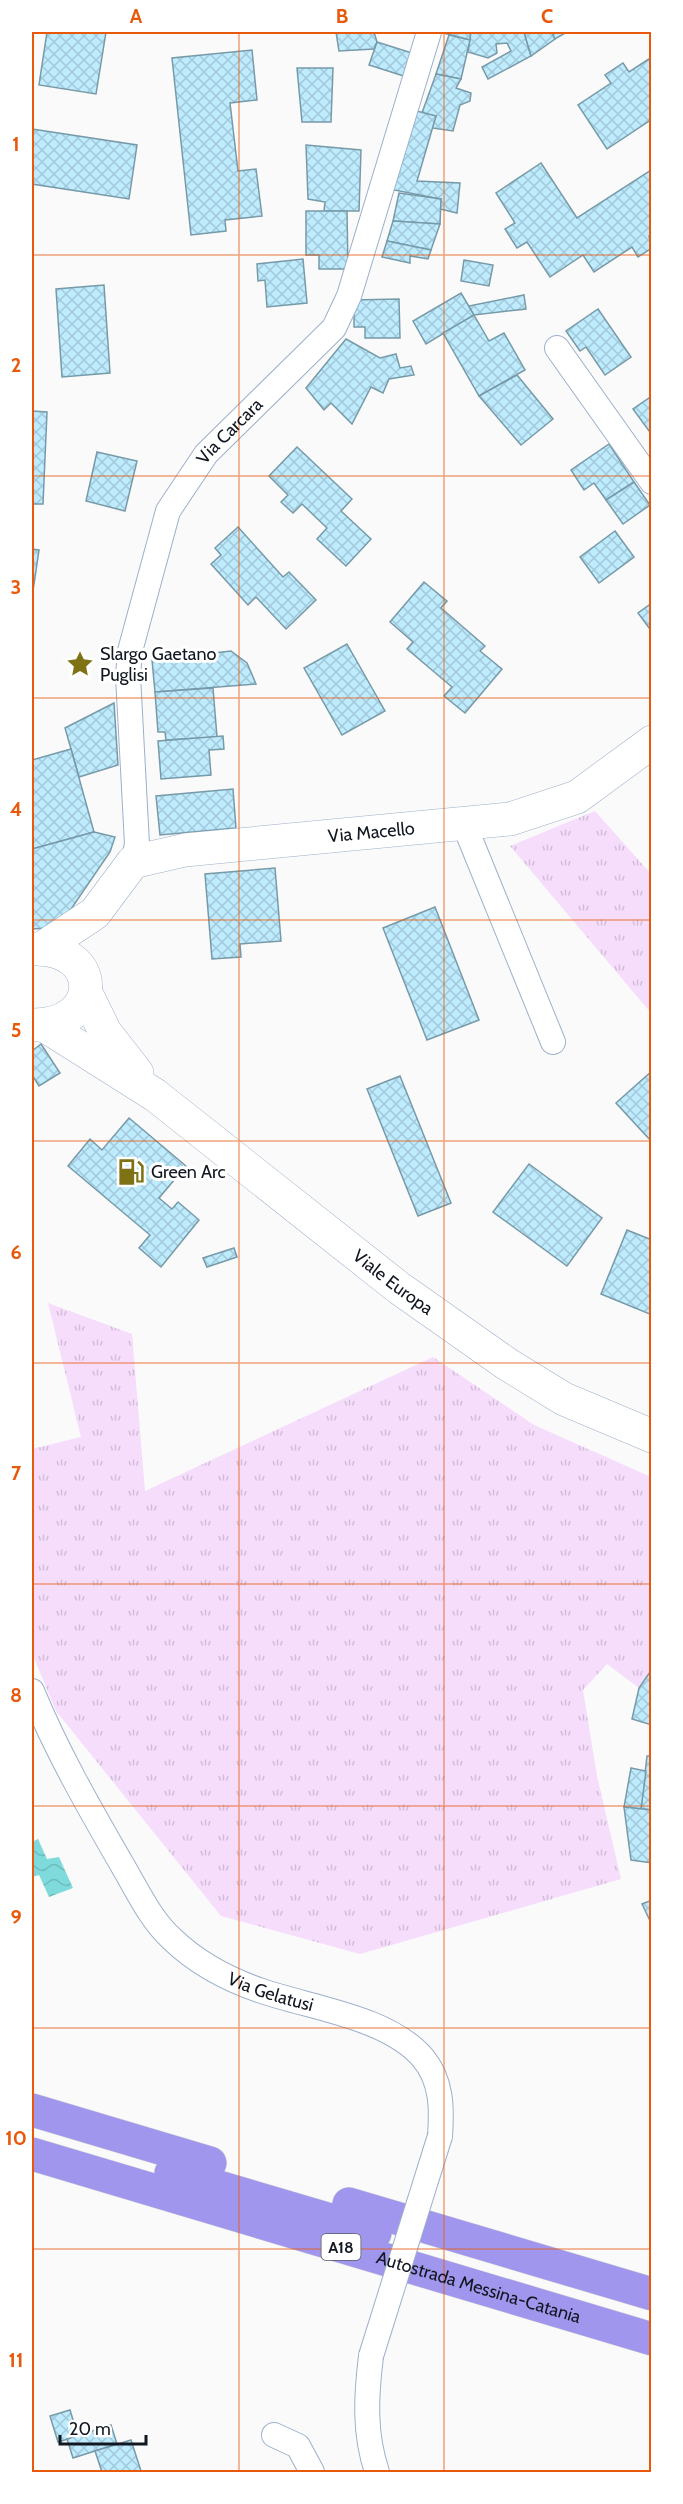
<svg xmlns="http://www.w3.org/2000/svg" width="683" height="2504" font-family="Cabin,sans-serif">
	<defs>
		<pattern id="grass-tufts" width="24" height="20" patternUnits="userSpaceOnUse" patternTransform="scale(1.5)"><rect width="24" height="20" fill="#f6ddfc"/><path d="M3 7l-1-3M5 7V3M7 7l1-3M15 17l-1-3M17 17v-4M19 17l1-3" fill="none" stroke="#d2bdd8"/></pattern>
		<pattern id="water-waves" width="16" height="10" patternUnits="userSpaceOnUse" patternTransform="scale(1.5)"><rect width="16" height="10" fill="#7fdbdb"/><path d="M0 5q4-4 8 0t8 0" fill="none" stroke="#6dbbbc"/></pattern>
		<pattern id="building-cross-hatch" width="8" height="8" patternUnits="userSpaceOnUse" patternTransform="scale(1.5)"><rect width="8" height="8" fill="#beebfe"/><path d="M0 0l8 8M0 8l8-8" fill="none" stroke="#a2c9d9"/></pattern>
	</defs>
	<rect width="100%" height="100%" fill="#fafafa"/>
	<g fill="url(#grass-tufts)">
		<path d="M595,811L651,874V1013L510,846Z"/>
		<path d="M48,1303L132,1334L145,1491L433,1357L534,1425L651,1477V1669L639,1688L607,1664L583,1690L597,1776L621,1879L360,1954L221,1916L56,1711L32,1653V1449L81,1437Z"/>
	</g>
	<path fill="url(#water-waves)" d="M38,1839L47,1859L59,1857L73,1888L49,1897L39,1875L32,1877V1842Z"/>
	<g fill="url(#building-cross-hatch)" stroke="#779aa8" stroke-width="1.5">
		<path d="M47,32H106L96,94L39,85Z"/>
		<path d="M336,32H374L377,42L374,49L339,51Z"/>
		<path d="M443,32H471L470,40L443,33Z"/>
		<path d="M471,32H524L531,56L488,79L482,67L511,51L507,43L496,44L497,53L488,58L468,52Z"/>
		<path d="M497,32H552L555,39L531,56L524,32Z"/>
		<path d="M552,32H567L555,39Z"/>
		<path d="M449,35L470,40L461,79L436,74Z"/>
		<path d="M377,42L415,54L407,77L369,65Z"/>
		<path d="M252,50L257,100L230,103L238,171L256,169L262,216L225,220L226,231L191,235L172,58Z"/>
		<path d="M652,57V119L607,149L578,105L611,83L605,75L623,63L629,72Z"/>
		<path d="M297,68H333L331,122H302Z"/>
		<path d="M436,74L461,79L456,88L471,93L470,101L460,105L453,131L432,128L436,116L422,113Z"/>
		<path d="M413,110L436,116L417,181L460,183L457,213L440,209L441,199L389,189Z"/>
		<path d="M32,129L137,145L129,199L32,184Z"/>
		<path d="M306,145L361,150L359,211H324L325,202L308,199Z"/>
		<path d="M541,163L577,218L651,170L652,234L649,236L652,248L638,257L632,247L594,272L583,255L550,277L527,242L517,248L505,229L515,223L496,193Z"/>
		<path d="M399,193L441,199L440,224L393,221Z"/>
		<path d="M306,211H347L348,269H319V255H306Z"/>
		<path d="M393,221L440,224L431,250L387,241Z"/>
		<path d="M387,241L431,250L428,259L410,256V263L382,257Z"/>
		<path d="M303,259L307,303L267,307L265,280L258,281L257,264Z"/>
		<path d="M464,260L493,265L489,286L461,281Z"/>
		<path d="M104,285L110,373L62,377L56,289Z"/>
		<path d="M461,293L474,315L426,344L413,321Z"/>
		<path d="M524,295L526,309L474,315L469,306Z"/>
		<path d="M399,299L400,338H365V327H354V300Z"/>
		<path d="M598,309L631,357L605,375L586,347L580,351L566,331Z"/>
		<path d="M474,315L489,341L504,333L525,370L479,396L443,333Z"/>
		<path d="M346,339L380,358L396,354L400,368L411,366L414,375L389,379L383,393L371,387L352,424L331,403L324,410L306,388Z"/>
		<path d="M517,375L553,419L521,445L479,396Z"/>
		<path d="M652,396V435L633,409Z"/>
		<path d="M32,411L47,412L43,504H32Z"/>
		<path d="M609,444L634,482L606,500L594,483L584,490L571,470Z"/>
		<path d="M297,447L352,499L341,511L371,539L346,566L317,539L327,528L302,504L293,513L281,502L288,495L269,476Z"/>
		<path d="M97,452L137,461L125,511L86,501Z"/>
		<path d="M634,482L650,505L623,524L606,500Z"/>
		<path d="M238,527L283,577L289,572L316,600L286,629L256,597L248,605L211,564L221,555L215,548Z"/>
		<path d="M615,531L634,557L599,583L580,557Z"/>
		<path d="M32,549L39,550L32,598Z"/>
		<path d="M424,582L447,601L441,608L485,646L480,651L502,669L465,713L444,696L452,687L407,649L413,642L390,622Z"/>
		<path d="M652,603V632L638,613Z"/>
		<path d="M347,644L385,711L342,735L304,668Z"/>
		<path d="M231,651L247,663L256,684L155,692L152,660Z"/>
		<path d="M213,688L217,737L166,740L165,732H158L155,692Z"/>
		<path d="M114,703L118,765L79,777L65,728Z"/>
		<path d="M223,736L224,749L209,750L211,775L161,779L158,741Z"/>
		<path d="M71,749L94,832L32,849V760Z"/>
		<path d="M233,789L236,828L160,835L156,796Z"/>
		<path d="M94,832L115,837L110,852L67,915L48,928L32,929V849Z"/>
		<path d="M275,868L281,941L240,944L241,957L212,959L205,874Z"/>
		<path d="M435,907L479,1020L427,1040L383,928Z"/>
		<path d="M41,1044L60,1073L39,1086L32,1075V1051Z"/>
		<path d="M652,1071V1142L616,1103Z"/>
		<path d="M400,1076L451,1203L418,1216L367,1089Z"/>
		<path d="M129,1118L186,1166L159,1198L172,1209L178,1202L199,1220L161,1267L139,1248L150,1235L68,1166L90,1139L102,1150Z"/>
		<path d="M529,1164L602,1218L567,1266L493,1212Z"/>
		<path d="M627,1230L652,1240V1315L601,1294Z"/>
		<path d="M234,1248L237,1257L207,1267L203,1258Z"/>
		<path d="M652,1669V1725L632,1719L639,1688Z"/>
		<path d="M647,1756H652V1810L641,1809Z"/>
		<path d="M631,1768L646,1771L641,1809L624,1807Z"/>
		<path d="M624,1807L652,1810V1863L631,1860Z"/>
		<path d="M652,1900V1925L642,1904Z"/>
		<path d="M70,2410L78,2436L58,2442L50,2416Z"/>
		<path d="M111,2425L117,2444L73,2458L67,2439Z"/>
		<path d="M131,2440L141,2471L102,2472L95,2451Z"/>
	</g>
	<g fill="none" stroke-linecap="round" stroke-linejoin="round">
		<defs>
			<g id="street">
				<path d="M557,348L652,482"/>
				<path d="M464,824L553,1042"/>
				<path id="s1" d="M133,862L137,844L128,676L130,651L168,511L206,454L334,328L349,296L429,32"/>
				<path id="s2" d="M32,1691C57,1752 91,1811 124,1868C138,1892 151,1920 172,1939C197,1963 229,1980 262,1991C311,2008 388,2017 423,2058C442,2081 442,2108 440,2136"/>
				<path d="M371,2356C366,2397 364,2433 377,2472"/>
				<path d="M274,2435L298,2446L312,2472"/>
			</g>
			<g id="secondary">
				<path d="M32,949C103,946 104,1026 32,1025"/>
				<path id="s3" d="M41,949L95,913L133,862L185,850L510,819L577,797L652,742"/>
				<path d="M86,993L105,1032L137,1073"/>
				<path id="s4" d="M44,1025L155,1095L399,1288L507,1364L564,1399L652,1436"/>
			</g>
			<g id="highway">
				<path d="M32,2110L210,2163"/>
				<path id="s5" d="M32,2154L652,2339"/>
				<path d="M171,2173L375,2233"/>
				<path d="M349,2204L652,2294"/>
			</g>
		</defs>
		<use href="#street" stroke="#9db0cb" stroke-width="26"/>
		<use href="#secondary" stroke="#9db0cb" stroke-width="34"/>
		<use href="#highway" stroke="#d4d5d7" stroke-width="34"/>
		<use href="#street" stroke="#fff" stroke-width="24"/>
		<use href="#secondary" stroke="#fff" stroke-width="33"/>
		<use href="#highway" stroke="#a096ed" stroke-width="33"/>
		<defs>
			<path id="street-bridge" d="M371,2356L440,2136"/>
		</defs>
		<use href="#street-bridge" stroke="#9db0cb" stroke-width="26" stroke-linecap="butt"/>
		<use href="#street-bridge" stroke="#fff" stroke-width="24"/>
	</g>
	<path fill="none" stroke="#e8590c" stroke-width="1.5" stroke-opacity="0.55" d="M239,32V2472M444,32V2472M32,255H652M32,476H652M32,698H652M32,920H652M32,1141H652M32,1363H652M32,1584H652M32,1806H652M32,2028H652M32,2249H652"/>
	<defs>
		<symbol id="sight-bare" viewBox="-9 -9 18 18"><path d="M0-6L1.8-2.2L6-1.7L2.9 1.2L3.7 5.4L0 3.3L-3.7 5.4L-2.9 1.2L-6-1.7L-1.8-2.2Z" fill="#7e7214" stroke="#fff" stroke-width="2.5" paint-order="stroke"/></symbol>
		<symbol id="fuel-bare" viewBox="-9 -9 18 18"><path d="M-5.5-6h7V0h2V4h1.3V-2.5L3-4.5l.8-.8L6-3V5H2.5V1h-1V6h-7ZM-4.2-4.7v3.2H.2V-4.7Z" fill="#7e7214" stroke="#fff" stroke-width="2.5" paint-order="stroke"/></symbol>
	</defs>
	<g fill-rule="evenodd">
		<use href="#sight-bare" x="61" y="645" width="38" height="38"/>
		<use href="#fuel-bare" x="112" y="1153" width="38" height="38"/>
	</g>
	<g text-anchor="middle" stroke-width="6" stroke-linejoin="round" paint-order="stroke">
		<rect fill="#fff" stroke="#585d64" stroke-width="1.5" x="321.5" y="2234" width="39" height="26" rx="4.5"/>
		<g font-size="16" font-weight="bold" fill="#111721">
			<text x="341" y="2253">A18</text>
		</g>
		<g font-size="18" fill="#111721" stroke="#fff">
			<text dy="6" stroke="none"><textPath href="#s1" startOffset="458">Via Carcara</textPath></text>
			<text dy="6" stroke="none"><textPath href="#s3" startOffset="369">Via Macello</textPath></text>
			<text dy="6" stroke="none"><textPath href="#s4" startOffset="434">Viale Europa</textPath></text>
			<text dy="6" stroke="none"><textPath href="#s2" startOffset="399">Via Gelatusi</textPath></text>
			<text dy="6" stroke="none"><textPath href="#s5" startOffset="466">Autostrada Messina-Catania</textPath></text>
		</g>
		<g font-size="18" fill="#111721" stroke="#fff" text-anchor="start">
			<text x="100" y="660">Slargo Gaetano<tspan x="100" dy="21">Puglisi</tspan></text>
			<text x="151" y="1178">Green Arc</text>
		</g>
	</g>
	<rect width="683" height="2504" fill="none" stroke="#ffffff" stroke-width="66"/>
	<path d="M60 2435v9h86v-9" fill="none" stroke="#111721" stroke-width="3"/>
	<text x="69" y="2435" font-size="18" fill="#111721" stroke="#ffffff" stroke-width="4.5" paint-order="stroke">20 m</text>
	<rect x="33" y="33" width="617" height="2438" fill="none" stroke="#e8590c" stroke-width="2"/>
	<g font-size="20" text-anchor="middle" font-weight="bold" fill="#e8590c">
		<text x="136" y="23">A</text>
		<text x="342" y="23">B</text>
		<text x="547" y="23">C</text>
		<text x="16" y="151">1</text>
		<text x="16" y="372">2</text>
		<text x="16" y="594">3</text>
		<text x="16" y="816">4</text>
		<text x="16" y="1037">5</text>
		<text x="16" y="1259">6</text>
		<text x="16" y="1480">7</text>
		<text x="16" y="1702">8</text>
		<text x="16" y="1924">9</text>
		<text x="16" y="2145">10</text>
		<text x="16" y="2367">11</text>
	</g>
</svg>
